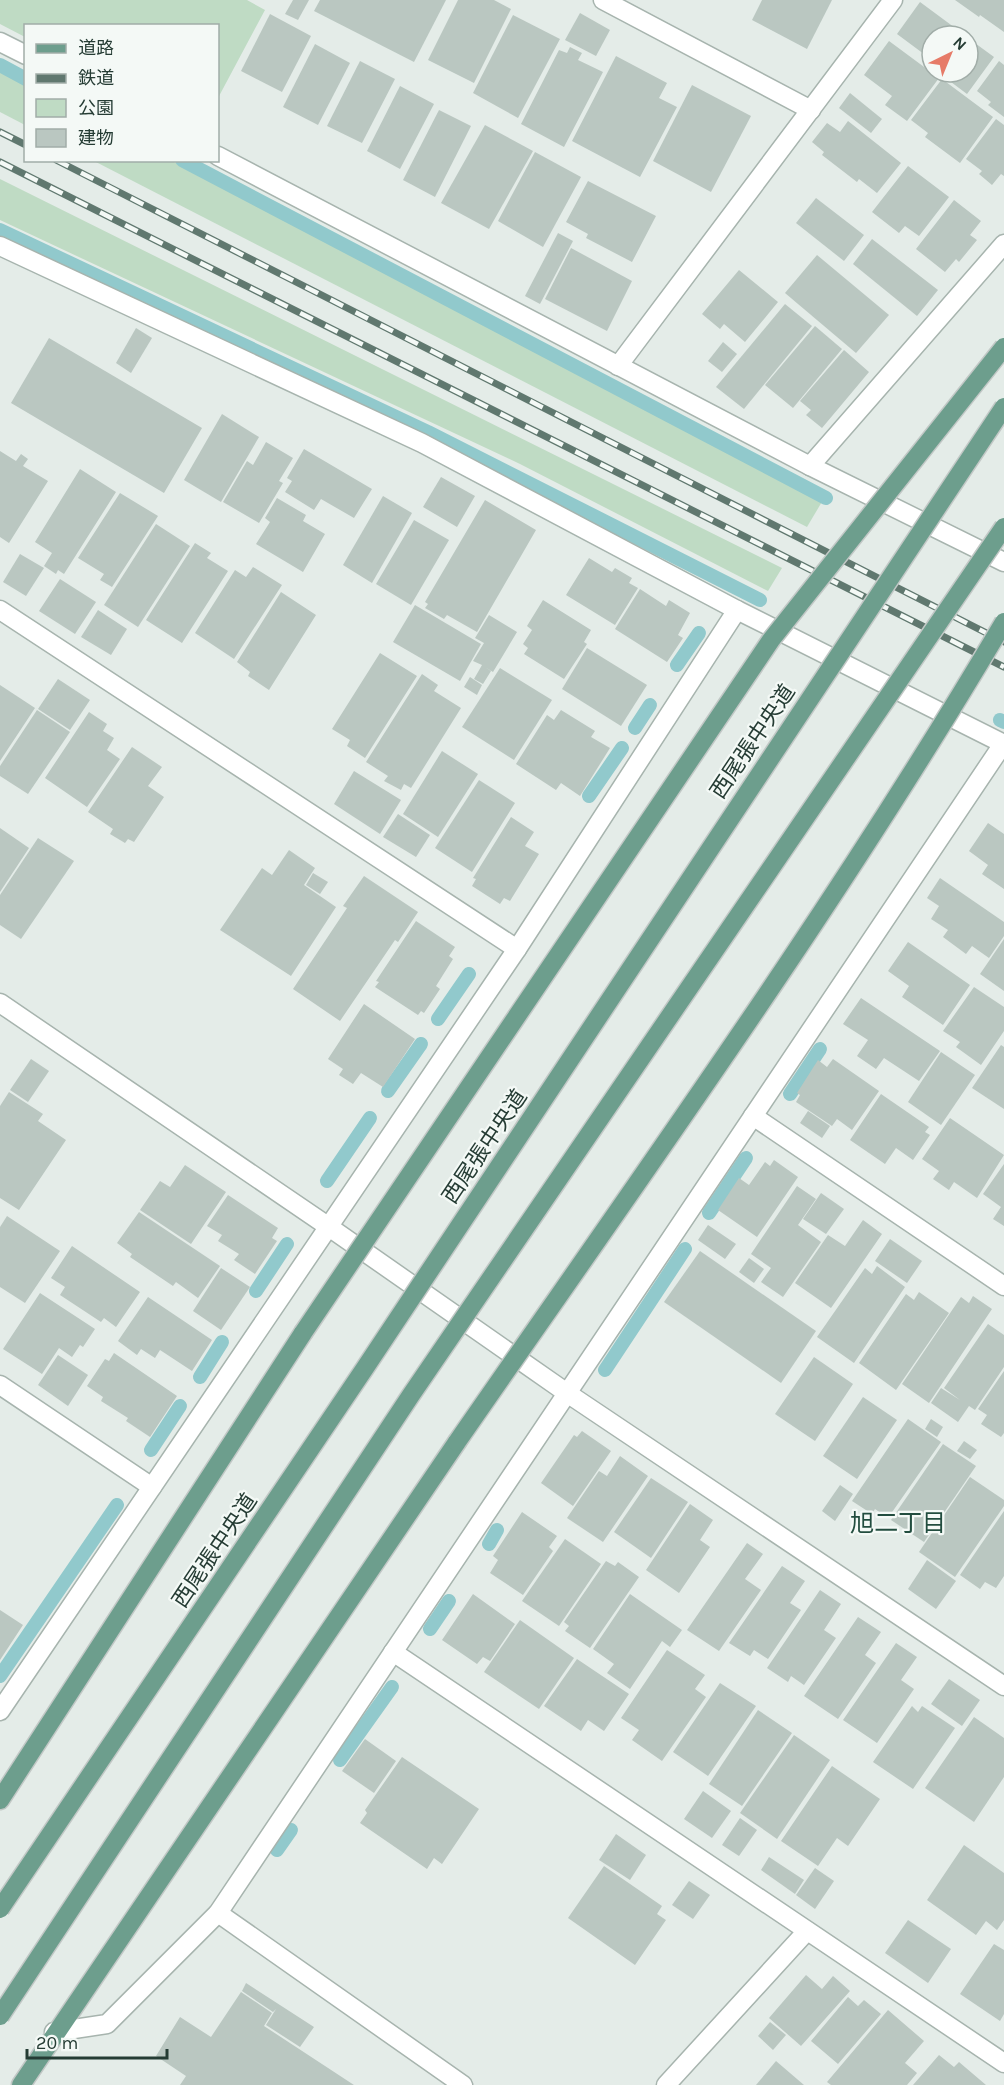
<svg xmlns="http://www.w3.org/2000/svg" width="1004" height="2085" font-family="Karla,'Noto Sans JP',sans-serif">
	<rect width="100%" height="100%" fill="#e4ece8"/>
	<g fill="#bfdbc4">
		<path d="M0,0H247L265,10L218,98V26H26L25,37L0,24Z"/>
		<path d="M0,71L25,84V125L0,112Z"/>
		<path d="M94,161H172L823,500L807,527Z"/>
		<path d="M0,179L782,568L768,591L520,464L0,220Z"/>
	</g>
	<g fill="none" stroke-linecap="round" stroke-linejoin="round">
		<g stroke="#91c9cc" stroke-width="14">
			<path d="M0,65L26,79"/>
			<path d="M182,160L826,498"/>
			<path d="M0,230L428,432L760,600"/>
			<path d="M677,665L699,633"/>
			<path d="M1000,720L1004,722"/>
			<path d="M635,728L650,705"/>
			<path d="M589,796L622,748"/>
			<path d="M438,1019L469,974"/>
			<path d="M388,1091L421,1044"/>
			<path d="M790,1094L820,1049"/>
			<path d="M327,1181L370,1118"/>
			<path d="M709,1213L746,1158"/>
			<path d="M256,1291L287,1244"/>
			<path d="M605,1370L685,1249"/>
			<path d="M200,1377L222,1342"/>
			<path d="M151,1450L180,1406"/>
			<path d="M489,1544L497,1530"/>
			<path d="M430,1629L449,1601"/>
			<path d="M0,1676L117,1505"/>
			<path d="M340,1760L392,1687"/>
			<path d="M277,1850L291,1830"/>
		</g>
	</g>
	<g fill="#bac7c1">
		<path d="M293,0H309L298,20L285,14Z"/>
		<path d="M320,0H446L414,62L314,11Z"/>
		<path d="M458,0H494L511,9L474,83L428,60Z"/>
		<path d="M762,0H832L807,49L752,20Z"/>
		<path d="M955,0H1004V32L980,15L979,17Z"/>
		<path d="M920,2L966,36H932V60L897,34Z"/>
		<path d="M580,13L610,30L596,56L565,40Z"/>
		<path d="M270,14L311,36L282,92L241,71Z"/>
		<path d="M513,15L560,39L518,118L473,93Z"/>
		<path d="M968,38L994,57L967,94L951,82L955,76L949,72H968Z"/>
		<path d="M889,41L939,78L907,121L885,105L892,96L864,75Z"/>
		<path d="M315,44L350,63L318,125L283,107Z"/>
		<path d="M570,47L582,53L578,60L603,72L564,147L521,124L559,50L567,53Z"/>
		<path d="M616,56L667,83L659,98L677,107L640,177L572,141Z"/>
		<path d="M360,61L395,79L362,143L327,126Z"/>
		<path d="M999,61L1004,65V117L988,105L991,102L977,91Z"/>
		<path d="M942,79L993,117L960,163L925,137L928,133L911,120Z"/>
		<path d="M692,85L751,116L711,192L653,161Z"/>
		<path d="M400,86L434,104L400,169L367,151Z"/>
		<path d="M850,93L882,119L871,133L839,108Z"/>
		<path d="M439,110L471,126L435,197L403,180Z"/>
		<path d="M996,119L1004,125V176L1001,174L992,185L979,174L982,171L966,159Z"/>
		<path d="M848,121L901,163L877,193L859,179L857,182L822,155L824,152L812,142L827,123L840,132Z"/>
		<path d="M485,125L533,151L489,229L441,203Z"/>
		<path d="M535,152L581,177L543,247L498,221Z"/>
		<path d="M908,166L949,197L919,236L905,226L899,233L872,212Z"/>
		<path d="M588,181L656,216L632,262L586,238L588,234L566,222Z"/>
		<path d="M816,198L864,235L844,261L796,223Z"/>
		<path d="M954,200L981,221L970,235L977,240L959,262L956,259L945,272L916,249Z"/>
		<path d="M558,233L573,241L540,304L525,296Z"/>
		<path d="M872,239L938,290L917,316L853,264Z"/>
		<path d="M571,248L632,281L607,331L545,299Z"/>
		<path d="M817,255L889,315L856,353L785,293Z"/>
		<path d="M739,270L778,302L745,342L724,324L720,329L702,314Z"/>
		<path d="M785,304L812,326L744,409L716,387Z"/>
		<path d="M815,326L842,349L793,408L765,385Z"/>
		<path d="M136,328L152,338L131,373L116,363Z"/>
		<path d="M49,338L202,428L164,493L11,403Z"/>
		<path d="M723,342L737,354L722,372L708,361Z"/>
		<path d="M844,350L869,372L822,428L806,415L811,410L800,401Z"/>
		<path d="M222,414L259,437L221,502L184,480Z"/>
		<path d="M266,442L293,458L279,481L283,483L259,523L223,502L247,461L253,465Z"/>
		<path d="M304,449L372,489L354,518L321,499L314,510L285,492L292,481L287,478Z"/>
		<path d="M0,451L16,461L21,454L28,459L23,466L48,481L9,543L0,537Z"/>
		<path d="M80,469L116,492L64,574L58,570L56,574L44,566L52,553L35,542Z"/>
		<path d="M441,477L475,496L457,527L423,507Z"/>
		<path d="M120,493L158,516L112,587L100,580L104,574L78,558Z"/>
		<path d="M383,496L412,513L372,583L343,565Z"/>
		<path d="M277,498L306,515L303,521L325,534L303,572L256,544L270,522L265,518Z"/>
		<path d="M485,500L536,530L477,632L447,615L444,619L425,608L428,604L425,602Z"/>
		<path d="M414,520L449,540L411,605L376,584Z"/>
		<path d="M156,524L190,546L138,627L104,605Z"/>
		<path d="M195,543L211,553L207,558L228,571L182,643L146,620Z"/>
		<path d="M20,554L44,568L26,596L3,582Z"/>
		<path d="M589,558L612,572L615,568L632,578L629,583L638,588L615,625L566,595Z"/>
		<path d="M253,567L282,585L234,659L195,633L235,570L246,577Z"/>
		<path d="M60,579L96,602L75,634L39,611Z"/>
		<path d="M640,589L666,606L669,600L690,613L678,635L683,638L667,662L615,629Z"/>
		<path d="M281,592L316,615L269,690L248,676L250,672L237,662Z"/>
		<path d="M543,600L591,630L584,642L587,644L564,679L524,654L528,648L523,644L532,630L527,626Z"/>
		<path d="M415,605L481,644L460,681L393,642Z"/>
		<path d="M98,610L127,629L111,655L81,637Z"/>
		<path d="M489,615L517,632L493,672L485,667L491,671L483,684L474,679L482,665L473,661L484,643L475,638Z"/>
		<path d="M587,648L647,685L621,726L562,689Z"/>
		<path d="M380,653L417,676L365,758L347,746L350,740L332,729Z"/>
		<path d="M500,668L552,700L514,760L462,727Z"/>
		<path d="M422,674L438,685L434,691L461,708L411,788L404,784L401,790L384,781L388,776L366,762Z"/>
		<path d="M470,677L482,685L477,695L464,687Z"/>
		<path d="M58,679L90,700L70,730L38,709Z"/>
		<path d="M0,685L35,708L0,761Z"/>
		<path d="M37,710L70,732L28,794L0,776V766Z"/>
		<path d="M561,710L595,731L591,737L610,748L580,796L561,783L556,790L516,764L547,715L554,720Z"/>
		<path d="M89,712L107,724L103,731L114,738L107,750L120,759L87,807L45,778Z"/>
		<path d="M132,747L162,767L148,786L164,797L134,842L128,839L125,843L110,834L113,829L88,812Z"/>
		<path d="M442,751L478,774L438,837L403,814Z"/>
		<path d="M354,771L401,800L380,834L334,804Z"/>
		<path d="M479,780L515,803L472,872L435,848Z"/>
		<path d="M398,814L430,835L416,857L383,837Z"/>
		<path d="M511,817L534,832L525,846L539,854L510,901L504,898L500,904L472,886L476,879L473,878Z"/>
		<path d="M988,823L1004,834V889L982,874L988,865L969,851Z"/>
		<path d="M0,828L29,848L0,892Z"/>
		<path d="M38,838L74,861L21,939L0,925V895Z"/>
		<path d="M289,850L315,868L304,885L336,907L291,976L220,930L262,868L272,875Z"/>
		<path d="M313,873L328,882L320,894L306,885Z"/>
		<path d="M364,876L418,912L398,942L395,940L340,1021L293,989L347,908L343,906Z"/>
		<path d="M940,878L1004,922V936L989,958L972,946L966,954L943,937L948,930L931,919L939,906L927,898Z"/>
		<path d="M416,921L455,947L449,956L453,959L436,986L440,989L424,1013L421,1011L418,1015L375,987L379,982L376,981Z"/>
		<path d="M1004,939V991L980,974Z"/>
		<path d="M908,942L970,985L943,1025L902,997L909,986L888,971Z"/>
		<path d="M974,987L1004,1007V1031L981,1065L956,1047L960,1042L943,1031Z"/>
		<path d="M861,998L940,1051L919,1081L884,1058L876,1069L857,1056L868,1040L843,1024Z"/>
		<path d="M364,1004L415,1039L383,1087L361,1073L353,1084L339,1075L343,1069L328,1059Z"/>
		<path d="M1001,1045L1004,1047V1109L972,1088Z"/>
		<path d="M941,1052L975,1075L941,1125L908,1102Z"/>
		<path d="M31,1059L49,1071L28,1102L10,1090Z"/>
		<path d="M833,1059L879,1091L852,1130L837,1119L832,1126L796,1102L800,1095L797,1093L818,1060L827,1067Z"/>
		<path d="M9,1092L43,1114L38,1121L66,1140L19,1210L0,1198V1106Z"/>
		<path d="M881,1094L929,1127L925,1132L930,1135L913,1160L896,1148L885,1164L850,1140Z"/>
		<path d="M808,1111L830,1126L822,1138L800,1123Z"/>
		<path d="M950,1118L1004,1155L977,1198L954,1182L949,1190L933,1179L939,1171L922,1159Z"/>
		<path d="M774,1160L798,1177L757,1237L718,1210L739,1178L749,1185L765,1162L770,1166Z"/>
		<path d="M1004,1164V1226L993,1219L1001,1207L983,1194Z"/>
		<path d="M185,1165L226,1192L191,1244L140,1210L160,1181L170,1187Z"/>
		<path d="M797,1186L816,1199L798,1225L821,1242L783,1297L761,1282L771,1268L751,1254Z"/>
		<path d="M821,1193L844,1209L826,1234L803,1219Z"/>
		<path d="M228,1195L278,1228L272,1238L277,1241L255,1274L234,1260L239,1254L218,1241L222,1235L207,1226Z"/>
		<path d="M139,1212L220,1266L198,1298L176,1282L173,1286L130,1257L132,1254L117,1243Z"/>
		<path d="M7,1216L60,1251L25,1303L0,1287V1227Z"/>
		<path d="M863,1220L882,1234L831,1308L795,1283L828,1235L845,1246Z"/>
		<path d="M708,1225L736,1244L725,1259L698,1240Z"/>
		<path d="M890,1239L922,1261L907,1283L875,1261Z"/>
		<path d="M72,1246L140,1292L116,1327L104,1318L101,1322L60,1295L65,1287L51,1278Z"/>
		<path d="M700,1251L816,1331L781,1383L664,1302Z"/>
		<path d="M749,1258L764,1269L754,1283L739,1272Z"/>
		<path d="M877,1266L905,1287L854,1363L817,1337L865,1268L872,1274Z"/>
		<path d="M221,1268L250,1287L221,1330L193,1311Z"/>
		<path d="M919,1292L949,1313L896,1390L859,1363L906,1294L914,1300Z"/>
		<path d="M40,1293L95,1329L83,1347L80,1345L72,1357L59,1348L42,1374L3,1349Z"/>
		<path d="M973,1296L992,1309L929,1403L902,1384L961,1297L969,1303Z"/>
		<path d="M148,1297L212,1340L192,1371L160,1350L155,1358L141,1349L137,1355L118,1341Z"/>
		<path d="M988,1324L1004,1335V1367L975,1410L969,1406L958,1422L931,1403L941,1388L960,1400L944,1388Z"/>
		<path d="M114,1353L177,1396L150,1437L126,1421L128,1418L101,1401L103,1397L87,1386L105,1359L109,1361Z"/>
		<path d="M58,1355L88,1375L68,1406L38,1385Z"/>
		<path d="M814,1357L853,1384L815,1441L775,1414Z"/>
		<path d="M1004,1371V1433L1001,1437L981,1424L987,1415L978,1409Z"/>
		<path d="M863,1397L897,1420L857,1479L823,1456Z"/>
		<path d="M908,1419L941,1442L888,1518L875,1509L872,1514L852,1501Z"/>
		<path d="M931,1419L943,1427L937,1437L925,1429Z"/>
		<path d="M582,1431L611,1451L573,1506L541,1483L574,1435L577,1437Z"/>
		<path d="M964,1441L977,1450L970,1459L957,1451Z"/>
		<path d="M943,1444L976,1466L924,1542L891,1520Z"/>
		<path d="M620,1456L648,1476L603,1542L567,1518L599,1471L607,1476Z"/>
		<path d="M970,1477L1004,1500V1506L955,1577L919,1552Z"/>
		<path d="M651,1478L688,1502L651,1558L614,1532Z"/>
		<path d="M840,1485L853,1494L835,1521L822,1511Z"/>
		<path d="M690,1504L713,1520L700,1540L710,1547L679,1593L646,1570Z"/>
		<path d="M1004,1511V1576L996,1588L985,1582L980,1589L960,1575Z"/>
		<path d="M522,1512L557,1536L549,1547L553,1551L523,1595L490,1573L498,1560L493,1556Z"/>
		<path d="M565,1539L601,1564L559,1626L522,1601Z"/>
		<path d="M747,1543L763,1554L745,1579L761,1590L719,1651L687,1630Z"/>
		<path d="M927,1560L956,1581L936,1609L908,1589Z"/>
		<path d="M606,1561L615,1566L618,1562L639,1577L590,1648L565,1631L569,1626L564,1622Z"/>
		<path d="M782,1566L805,1581L790,1603L801,1610L768,1659L754,1650L750,1656L729,1643Z"/>
		<path d="M820,1590L841,1604L824,1630L836,1638L804,1685L791,1676L788,1682L767,1668Z"/>
		<path d="M473,1594L515,1624L490,1661L483,1657L477,1664L442,1640Z"/>
		<path d="M630,1594L682,1630L670,1647L662,1641L630,1689L607,1673L614,1664L593,1649Z"/>
		<path d="M0,1610L23,1625L0,1660Z"/>
		<path d="M858,1617L881,1632L865,1655L876,1663L838,1719L804,1696Z"/>
		<path d="M520,1620L574,1658L539,1709L484,1672Z"/>
		<path d="M896,1643L917,1657L901,1680L914,1689L877,1743L843,1720Z"/>
		<path d="M667,1650L705,1675L695,1689L706,1697L662,1761L632,1740L639,1730L621,1718Z"/>
		<path d="M577,1659L629,1694L604,1731L588,1720L581,1731L544,1706Z"/>
		<path d="M949,1679L980,1700L962,1726L931,1704Z"/>
		<path d="M720,1683L756,1706L708,1776L673,1752Z"/>
		<path d="M912,1706L918,1712L922,1706L955,1728L913,1789L873,1762Z"/>
		<path d="M758,1710L792,1733L742,1806L709,1784Z"/>
		<path d="M974,1717L1004,1738V1777L974,1822L925,1788Z"/>
		<path d="M794,1735L830,1760L777,1839L740,1813Z"/>
		<path d="M365,1739L396,1761L374,1793L342,1771Z"/>
		<path d="M402,1757L479,1809L442,1864L434,1858L427,1869L360,1823L367,1813L365,1810Z"/>
		<path d="M832,1766L880,1799L848,1846L837,1838L818,1866L781,1841Z"/>
		<path d="M703,1791L731,1811L712,1838L684,1819Z"/>
		<path d="M740,1818L757,1830L739,1856L722,1845Z"/>
		<path d="M616,1834L646,1855L630,1880L599,1860Z"/>
		<path d="M964,1845L1004,1873V1920L997,1930L986,1921L976,1935L927,1900Z"/>
		<path d="M769,1857L804,1880L795,1894L761,1870Z"/>
		<path d="M604,1866L662,1906L657,1914L666,1920L635,1965L568,1918Z"/>
		<path d="M815,1868L834,1881L815,1909L796,1895Z"/>
		<path d="M689,1881L710,1895L693,1919L672,1905Z"/>
		<path d="M908,1920L951,1949L928,1983L885,1953Z"/>
		<path d="M994,1944L1004,1950V2014L1000,2021L960,1994Z"/>
		<path d="M806,1975L822,1989L833,1976L850,1991L801,2046L769,2018Z"/>
		<path d="M246,1983L314,2027L300,2047L266,2025L276,2009L273,2012L242,1991Z"/>
		<path d="M241,1992L272,2013L264,2026L354,2085H180L186,2076L156,2056L180,2017L211,2037Z"/>
		<path d="M848,1997L858,2006L864,2000L881,2014L838,2064L811,2041Z"/>
		<path d="M888,2010L924,2041L905,2063L917,2073L907,2085H831L827,2082Z"/>
		<path d="M770,2022L786,2035L773,2050L758,2036Z"/>
		<path d="M939,2055L954,2067L959,2062L986,2085H913Z"/>
		<path d="M776,2061L804,2085H756Z"/>
	</g>
	<g fill="none" stroke-linecap="round" stroke-linejoin="round">
		<defs>
			<g id="minor">
				<path d="M603,0L811,110"/>
				<path d="M0,42L26,55"/>
				<path d="M218,156L810,466L1004,562"/>
				<path d="M0,246L422,443L737,610L1004,744"/>
				<path d="M618,366L893,0"/>
				<path d="M810,466L1004,244"/>
				<path d="M0,610L517,949"/>
				<path d="M0,1003L329,1227L567,1393L1004,1686"/>
				<path d="M753,1116L1004,1286"/>
				<path d="M0,1385L152,1487"/>
				<path d="M393,1652L1004,2063"/>
				<path d="M0,1711L517,949L737,610"/>
				<path d="M218,1913L463,2085"/>
				<path d="M54,2032L107,2024L218,1913L1003,744"/>
				<path d="M666,2085L807,1931"/>
			</g>
			<g id="primary">
				<path d="M0,1800L303,1333"/>
				<path d="M21,2085L457,1442"/>
			</g>
		</defs>
		<use href="#minor" stroke="#a7b4ae" stroke-width="21"/>
		<use href="#primary" stroke="#c2c8c6" stroke-width="21"/>
		<use href="#minor" stroke="#fff" stroke-width="18"/>
		<use href="#primary" stroke="#6d9e8d" stroke-width="18"/>
		<defs>
			<g id="rail">
				<path d="M0,132L26,145"/>
				<path d="M56,160L1004,642"/>
				<path d="M0,162L1004,667"/>
			</g>
		</defs>
		<use href="#rail" stroke="#60786f" stroke-width="7"/>
		<use href="#rail" stroke="#f4f9f6" stroke-width="4.5" stroke-dasharray="14" stroke-linecap="butt"/>
		<defs>
			<g id="primary-bridge">
				<path d="M303,1333L771,640L1004,347"/>
				<path d="M457,1442C644,1172 837,905 1004,622"/>
				<path d="M0,1909L365,1368L1004,407"/>
				<path d="M0,2016L411,1395L1004,527"/>
			</g>
		</defs>
		<use href="#primary-bridge" stroke="#c2c8c6" stroke-width="21" stroke-linecap="butt"/>
		<use href="#primary-bridge" stroke="#6d9e8d" stroke-width="18"/>
	</g>
	<g text-anchor="middle" stroke-width="4.5" stroke-linejoin="round" paint-order="stroke">
		<g font-size="22" fill="#253c34" stroke="#f4f9f6">
			<text transform="translate(752 741) rotate(-56)" y="8">西尾張中央道</text>
			<text transform="translate(484 1146) rotate(-56)" y="8">西尾張中央道</text>
			<text transform="translate(214 1550) rotate(-56)" y="8">西尾張中央道</text>
		</g>
		<g font-size="24" fill="#224d3f" stroke="#f4f9f6">
			<text x="898" y="1531">旭二丁目</text>
		</g>
	</g>
	<rect x="24" y="24" width="195" height="138" fill="#f4f9f6" stroke="#a1ada8" stroke-width="1.5"/>
	<rect x="36" y="44" width="30" height="9" fill="#6d9e8d" stroke="#a1ada8" stroke-width="1.5"/>
	<text x="78" y="54" font-size="18" fill="#253c34">道路</text>
	<rect x="36" y="74" width="30" height="9" fill="#60786f" stroke="#a1ada8" stroke-width="1.5"/>
	<text x="78" y="84" font-size="18" fill="#253c34">鉄道</text>
	<rect x="36" y="99" width="30" height="18" fill="#bfdbc4" stroke="#a1ada8" stroke-width="1.5"/>
	<text x="78" y="114" font-size="18" fill="#253c34">公園</text>
	<rect x="36" y="129" width="30" height="18" fill="#bac7c1" stroke="#a1ada8" stroke-width="1.5"/>
	<text x="78" y="144" font-size="18" fill="#253c34">建物</text>
	<g transform="translate(950 54) rotate(43)"><circle r="28" fill="#f4f9f6" stroke="#a1ada8" stroke-width="1.5"/>
	<path d="M0-4.5L10 22L0 15L-10 22Z" fill="#e67b68"/>
	<text y="-9" font-size="16" font-weight="bold" text-anchor="middle" fill="#253c34">N</text>
	</g>
	<path d="M27 2049v9h140v-9" fill="none" stroke="#253c34" stroke-width="3"/>
	<text x="36" y="2049" font-size="18" fill="#253c34" stroke="#f4f9f6" stroke-width="4.5" paint-order="stroke">20 m</text>
</svg>
